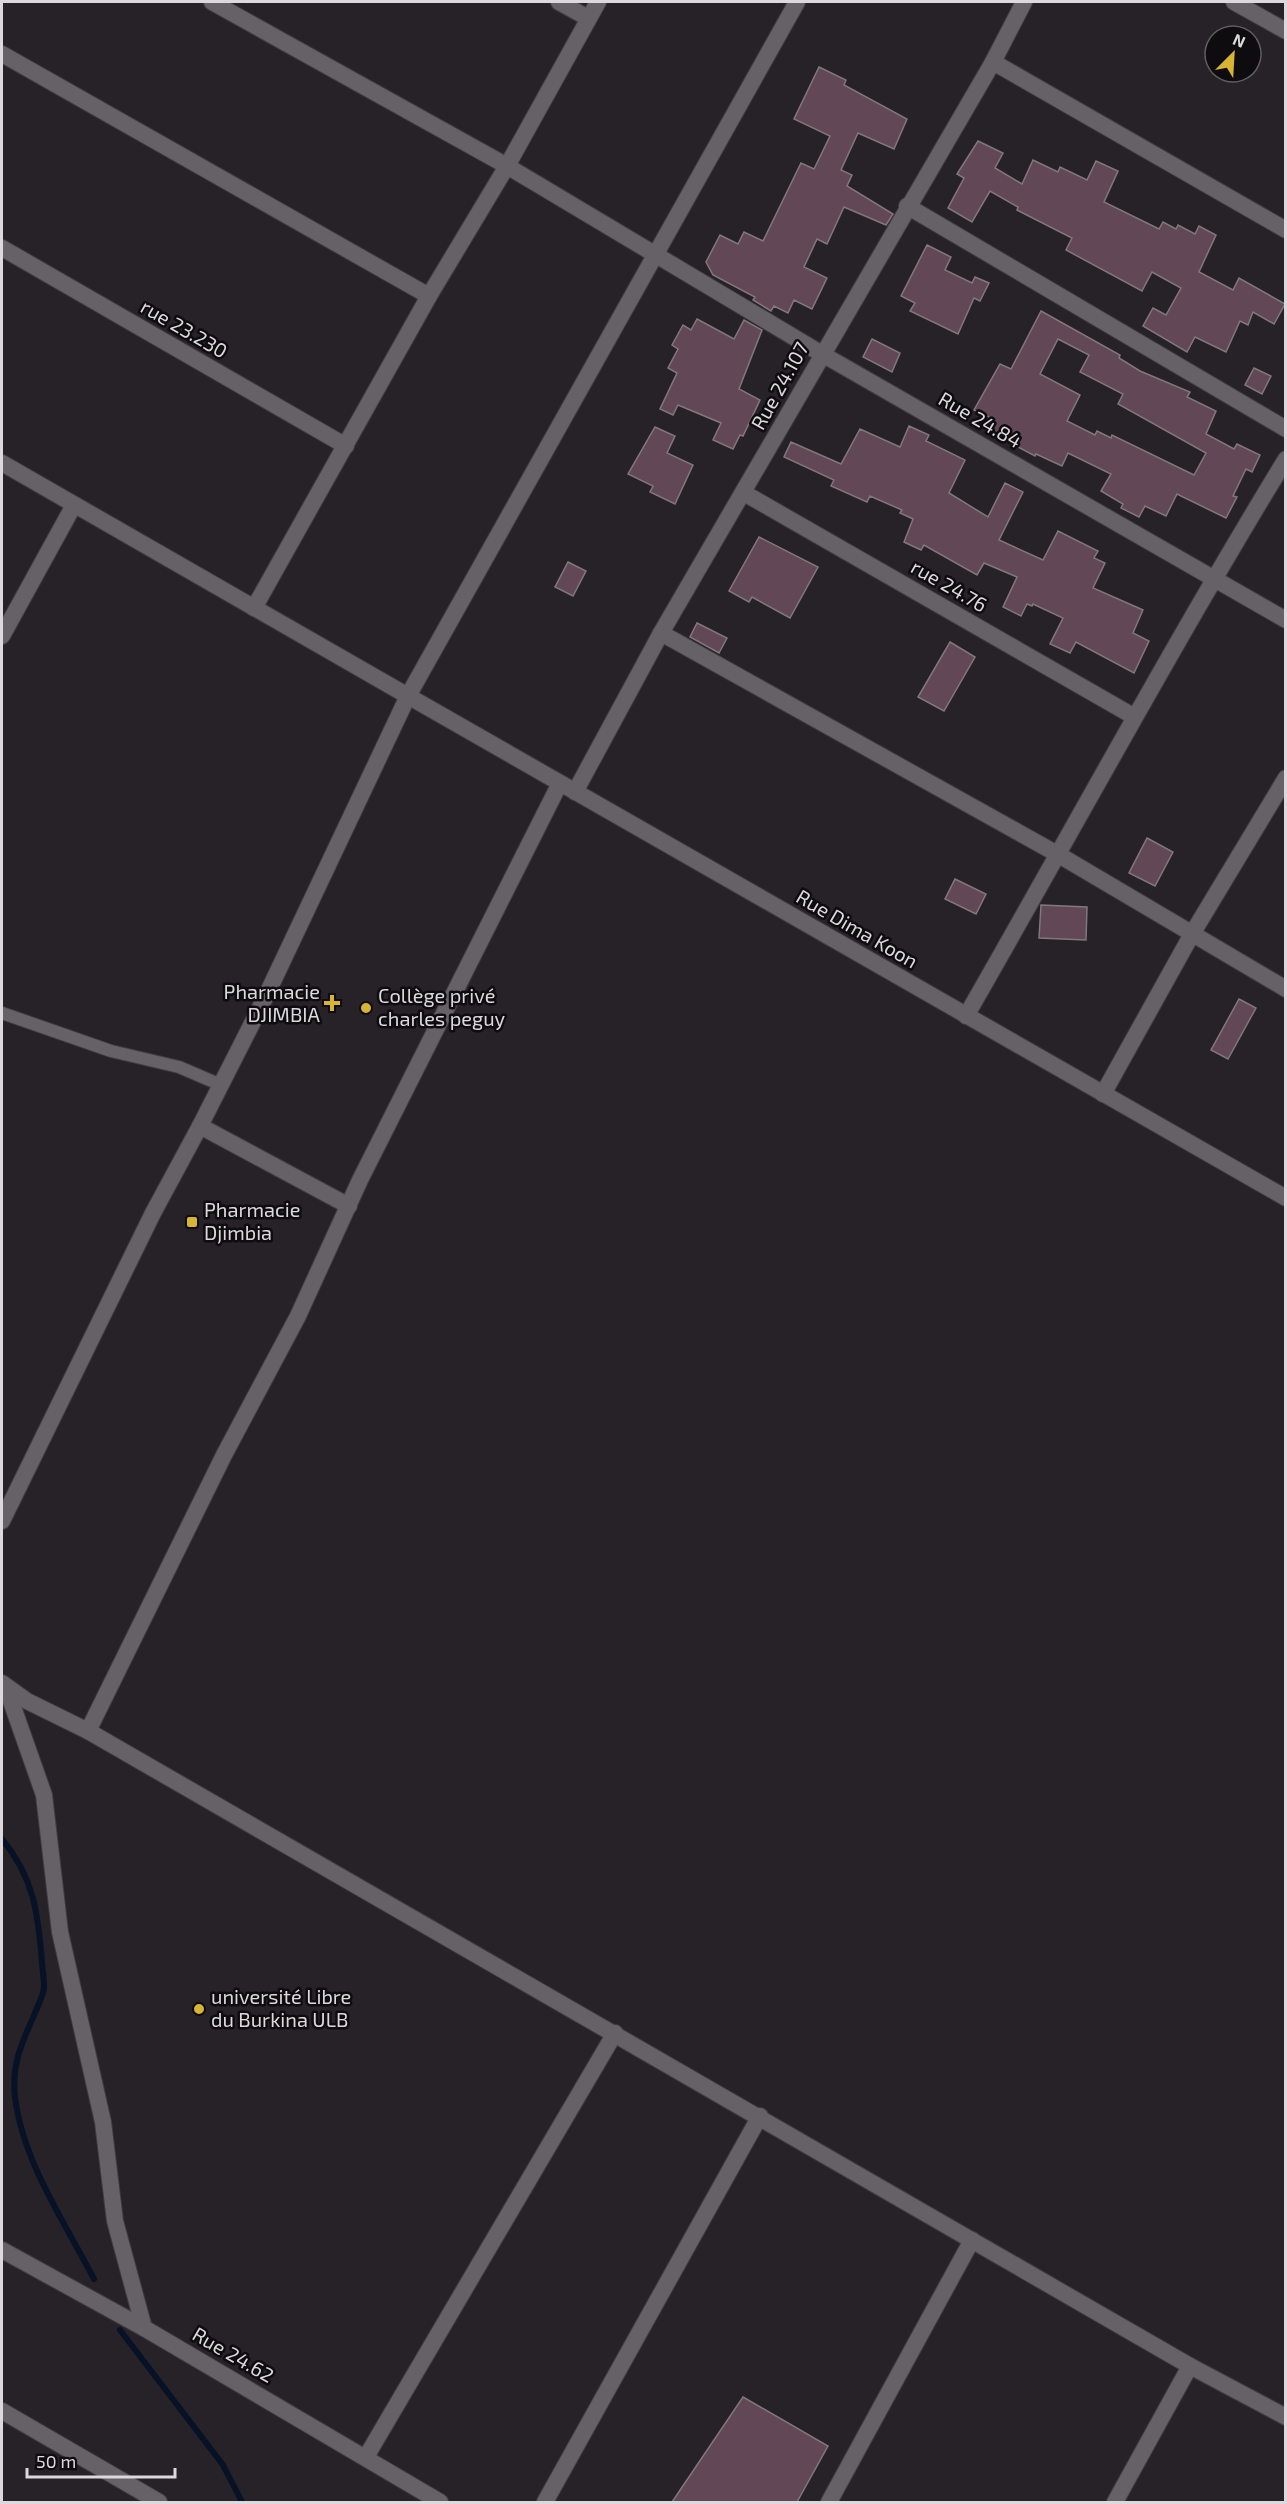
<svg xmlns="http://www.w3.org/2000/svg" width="1287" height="2504" font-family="'Exo 2',sans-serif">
	<rect width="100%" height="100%" fill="#262227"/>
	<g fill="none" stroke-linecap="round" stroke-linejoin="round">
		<g stroke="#071227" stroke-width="6">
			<path d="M2,1839C34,1878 38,1913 42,1962C42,1971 46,1984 43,1993C30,2030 10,2055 15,2097C23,2162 64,2221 94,2279"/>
			<path d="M120,2330L223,2465L242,2502"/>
		</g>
	</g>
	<g fill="#624757" stroke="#80787d" stroke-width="1.5" fill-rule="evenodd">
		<path d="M819,67L846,80L844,85L907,119L894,149L858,133L841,170L852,175L847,186L893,214L886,225L844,207L827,244L817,239L804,267L827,278L812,309L794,300L788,313L774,306L771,311L753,300L755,297L713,275L706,262L720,235L738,244L744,232L763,241L801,163L814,169L830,136L794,119Z"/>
		<path d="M978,141L1003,153L995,168L1022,184L1033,160L1058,172L1060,167L1087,180L1096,161L1118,171L1104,202L1159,229L1163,222L1176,229L1178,225L1195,234L1199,226L1216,235L1199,272L1233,290L1239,278L1285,304L1274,324L1253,312L1248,325L1240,321L1226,352L1195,337L1187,352L1143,326L1153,308L1166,315L1181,288L1152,272L1142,291L1066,250L1072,238L1017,210L1018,207L990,191L972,222L948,208L964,178L957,174Z"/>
		<path d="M927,245L951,257L945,270L972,283L975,277L989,283L980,301L974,298L958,334L910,311L915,303L901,296Z"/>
		<path d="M1041,311L1120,355L1119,358L1140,371L1190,392L1187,397L1216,411L1206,434L1234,449L1237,444L1260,455L1252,472L1246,469L1233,496L1237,497L1226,518L1177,494L1166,516L1145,506L1139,517L1121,508L1123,504L1101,491L1111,474L1068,453L1062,466L1036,454L1035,456L986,430L991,418L974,410L1000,364L1011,369ZM1058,339L1089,355L1080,372L1123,394L1118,404L1206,453L1194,475L1112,435L1111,438L1097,431L1095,435L1067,421L1080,395L1040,374Z"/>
		<path d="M697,319L734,339L744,320L762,330L739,389L760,400L743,436L740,435L733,449L713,440L721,423L678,405L673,415L660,409L677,373L668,368L678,349L672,345L683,325L691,330Z"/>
		<path d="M872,339L900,353L892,372L863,357Z"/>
		<path d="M1254,368L1271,376L1262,394L1245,385Z"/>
		<path d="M909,426L929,435L926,441L965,460L949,493L988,517L1005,483L1023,492L999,540L1043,560L1058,531L1098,551L1094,558L1105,563L1093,588L1143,610L1133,633L1149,641L1134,673L1076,642L1070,653L1050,644L1063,618L1033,604L1032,606L1027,604L1021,616L1003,607L1017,577L984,563L977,575L924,545L921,550L904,542L913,519L900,513L902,510L870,496L867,502L831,486L834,480L784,457L791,442L841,464L860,429L900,447Z"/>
		<path d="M655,427L675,436L667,453L693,465L675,504L650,492L653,486L628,474Z"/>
		<path d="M759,537L818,567L790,618L752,597L749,602L729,591Z"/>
		<path d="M568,562L586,571L573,596L555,587Z"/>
		<path d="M697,623L727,638L719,653L690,637Z"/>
		<path d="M950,642L975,657L944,711L918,697Z"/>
		<path d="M1147,838L1173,852L1155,886L1129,873Z"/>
		<path d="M955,879L986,894L976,914L945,899Z"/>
		<path d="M1041,905L1087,907L1086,940L1039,938Z"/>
		<path d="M1239,999L1256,1008L1228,1059L1211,1050Z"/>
		<path d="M743,2397L828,2446L797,2502H672Z"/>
	</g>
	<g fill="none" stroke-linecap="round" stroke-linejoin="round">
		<defs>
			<path id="service" d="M2,1013L111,1051L179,1067L221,1085"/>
			<g id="minor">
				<path d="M212,2L507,166L822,354L1286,620"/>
				<path d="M559,2L588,18"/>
				<path d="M1234,2L1286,31"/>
				<path d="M2,54L429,296"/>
				<path d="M993,62L1286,230"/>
				<path d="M907,206L1286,429"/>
				<path d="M2,248L346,446"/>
				<path d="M744,493L1133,716"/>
				<path d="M254,608L429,296L507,166L598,2"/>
				<path d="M661,633L1059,855L1286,989"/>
				<path d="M2,636L74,505"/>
				<path d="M408,696L1286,1198"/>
				<path d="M575,792L661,633L993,62L1024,2"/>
				<path d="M966,1016C1073,830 1174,642 1286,459"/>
				<path d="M1103,1094L1192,934L1286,778"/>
				<path d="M200,1126L349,1206"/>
				<path d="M2,1683L27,1701L88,1731L224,1455L298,1316L360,1180L559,785"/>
				<path d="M6,1687L44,1795L60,1932L103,2122L115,2221L144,2328"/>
				<path d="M88,1731L1190,2366L1286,2417"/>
				<path d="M2,2250L144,2328L440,2502"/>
				<path d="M2,2411L159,2502"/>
				<path d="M366,2457L615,2033"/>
				<path d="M545,2502L760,2116"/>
				<path d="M829,2502L972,2240"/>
				<path d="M1115,2502L1190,2366"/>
			</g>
			<g id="tertiary">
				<path d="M2,463L408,696"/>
				<path d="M2,1521L153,1213L200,1126L267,994L408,696L797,2"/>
			</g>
		</defs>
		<use href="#service" stroke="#403c41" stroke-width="14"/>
		<use href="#minor" stroke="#403c41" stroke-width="18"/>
		<use href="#tertiary" stroke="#403c41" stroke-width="18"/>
		<use href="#service" stroke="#666167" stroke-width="12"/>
		<use href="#minor" stroke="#666167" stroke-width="16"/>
		<use href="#tertiary" stroke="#666167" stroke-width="16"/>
	</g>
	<g fill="#d8b434" stroke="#0e0c0f" stroke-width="2">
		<path d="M329 994h6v6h6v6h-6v6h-6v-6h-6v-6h6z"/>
		<circle cx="366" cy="1008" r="6"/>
		<rect x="186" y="1216" width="12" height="12" rx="3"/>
		<circle cx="199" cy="2009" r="6"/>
	</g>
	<g text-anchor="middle" stroke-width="5" stroke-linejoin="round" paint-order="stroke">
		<g font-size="20" fill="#dcd9dd" stroke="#0e0c0f">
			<text transform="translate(184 329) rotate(30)" y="7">rue 23.230</text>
			<text transform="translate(780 386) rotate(-61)" y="7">Rue 24.107</text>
			<text transform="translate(980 420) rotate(30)" y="7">Rue 24.84</text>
			<text transform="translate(949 586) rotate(30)" y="7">rue 24.76</text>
			<text transform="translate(857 929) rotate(30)" y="7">Rue Dima Koon</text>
			<text transform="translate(233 2355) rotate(30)" y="7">Rue 24.62</text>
		</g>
		<g font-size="20" fill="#dcd9dd" stroke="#0e0c0f" text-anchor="start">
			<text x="320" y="999" text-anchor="end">Pharmacie<tspan x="320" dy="23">DJIMBIA</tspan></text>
			<text x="378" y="1003">Collège privé<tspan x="378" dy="23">charles peguy</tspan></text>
			<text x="204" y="1217">Pharmacie<tspan x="204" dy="23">Djimbia</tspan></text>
			<text x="211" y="2004">université Libre<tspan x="211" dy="23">du Burkina ULB</tspan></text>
		</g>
	</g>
	<rect width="1287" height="2504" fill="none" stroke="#dcd9dd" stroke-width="6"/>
	<g transform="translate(1233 54) rotate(24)"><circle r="28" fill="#0e0c0f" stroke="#605e61" stroke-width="1.5"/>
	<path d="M0-4.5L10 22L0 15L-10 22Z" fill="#d8b434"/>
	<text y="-9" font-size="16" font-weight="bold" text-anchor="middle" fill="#dcd9dd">N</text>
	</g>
	<path d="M27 2468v9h148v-9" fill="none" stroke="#dcd9dd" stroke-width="3"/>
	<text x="36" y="2468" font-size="18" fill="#dcd9dd" stroke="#0e0c0f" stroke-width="4.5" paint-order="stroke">50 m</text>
</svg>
